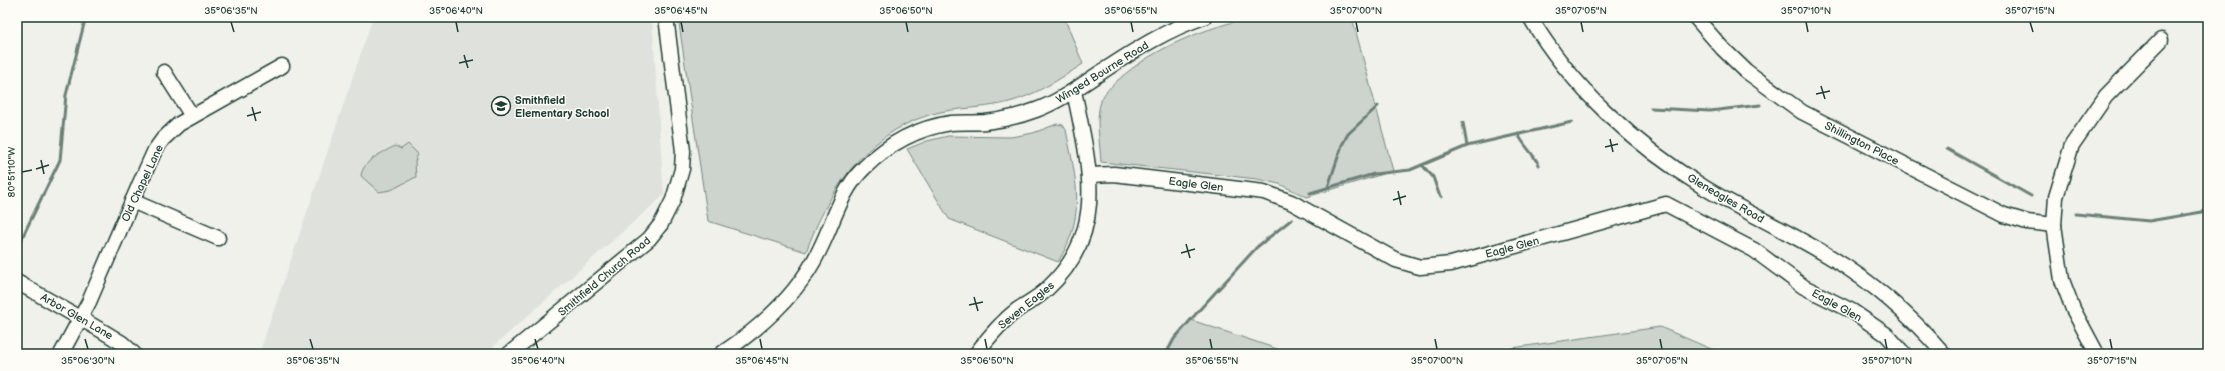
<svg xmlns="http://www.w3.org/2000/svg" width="2225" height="371" font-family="'Balsamiq Sans',sans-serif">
	<rect width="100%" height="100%" fill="#f0f1eb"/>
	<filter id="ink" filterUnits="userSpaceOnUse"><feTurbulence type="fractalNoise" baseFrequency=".025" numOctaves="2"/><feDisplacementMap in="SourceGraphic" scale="8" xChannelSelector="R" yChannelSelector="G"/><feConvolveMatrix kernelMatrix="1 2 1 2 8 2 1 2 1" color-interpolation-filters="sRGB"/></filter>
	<g filter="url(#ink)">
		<path fill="#dfe2dc" d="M373,17H652L664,195L485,354H259Z"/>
		<g fill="#cdd3cd" stroke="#768880">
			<path d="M678,17H1064L1083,64C1055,82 1028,100 995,105C973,109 951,108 929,115C864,135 828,192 806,252L708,221Z"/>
			<path d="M1252,17H1352L1393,171L1307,197L1279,184L1257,179L1101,162C1100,143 1095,118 1101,101C1104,92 1112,86 1118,80C1156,46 1204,29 1252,17Z"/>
			<path d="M1057,124L1063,125L1066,130C1076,180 1087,215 1058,262L949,219L907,149L927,141L948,136L1011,137L1033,133Z"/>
			<path d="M408,144L418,154L415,161L416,177L391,190L379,192L361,176C363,160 382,153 395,146L401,149Z"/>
			<path d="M1191,320L1292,354H1166L1174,339Z"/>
			<path d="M1660,327L1723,354H1504L1512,348Z"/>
		</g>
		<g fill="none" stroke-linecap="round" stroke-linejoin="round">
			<g stroke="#6c8077" stroke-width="3">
				<path d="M1651,108L1710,111L1760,105"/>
				<path d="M1463,123L1467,146"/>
				<path d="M1518,134C1523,145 1533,153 1539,165"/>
				<path d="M1947,149L2031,196"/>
				<path d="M1422,165L1433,177L1439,194L1442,197"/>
				<path d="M1328,187L1342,145L1348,134L1378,106"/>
				<path d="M1310,193L1374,174L1410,170L1467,146L1572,122"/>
				<path d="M2076,214L2149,221L2208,211"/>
				<path d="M17,248L60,160L66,95L84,24V17"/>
				<path d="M1166,354L1174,339L1202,307L1257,247L1292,219"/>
			</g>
			<defs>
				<g id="minor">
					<path d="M1530,17C1571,87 1636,146 1705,188C1747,213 1791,233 1832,258C1875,284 1911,316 1944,354"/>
					<path d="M1695,17L1722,48L1746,71L1802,112L2004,215L2027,222L2054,225"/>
					<path d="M164,72L192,116"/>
					<path d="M1089,175L1114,174L1264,192L1291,202L1396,260L1420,267L1451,264L1666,204L1754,250L1804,287L1852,311L1887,335L1904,354"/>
					<path d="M132,201L218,238"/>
					<path d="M17,282L104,332L122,343L134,354"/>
					<path d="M61,354L89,302L140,183L155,150L163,139L179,124L282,66"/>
					<path d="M509,354L649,239L661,224L673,200L682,169L683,151L666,17"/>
					<path d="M721,354C762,327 799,294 820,249C834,221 841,190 864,168C888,144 917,128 951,123C962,122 974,123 985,122C1002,120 1020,116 1036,110C1061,101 1081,85 1103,71C1135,50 1168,29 1204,17"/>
					<path d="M976,354C988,338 1001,322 1017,310C1027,303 1038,298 1047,289C1109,232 1089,165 1074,91"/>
					<path d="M2097,354L2073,309L2062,280L2054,225L2056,197L2072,145L2106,96L2161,40"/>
				</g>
			</defs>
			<use href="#minor" stroke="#1f3d34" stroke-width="17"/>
			<use href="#minor" stroke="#fdfcf7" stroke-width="14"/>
		</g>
	</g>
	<path fill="none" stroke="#1f3d34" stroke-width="1.5" d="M231,22L234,32M456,22L458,32M681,22L683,32M906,22L908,32M1131,22L1133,32M1356,22L1358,32M1581,22L1583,32M1806,22L1808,32M2030,22L2033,32M464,55L468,68M459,63L473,60M1821,86L1825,99M1816,94L1830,91M252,107L256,121M247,116L261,112M1610,139L1613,152M1605,147L1618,144M41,160L44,174M36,169L49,165M22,172L32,170M1398,191L1401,205M1393,200L1406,196M1186,244L1190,258M1181,253L1195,249M974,297L978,311M969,305L983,302M85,339L88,349M310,339L313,349M535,339L538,349M760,339L762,349M985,339L987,349M1210,339L1212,349M1435,339L1437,349M1660,339L1662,349M1885,339L1887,349M2110,339L2112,349"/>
	<defs>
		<symbol id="school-ring" viewBox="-11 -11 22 22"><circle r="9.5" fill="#fdfcf7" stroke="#1f3d34" stroke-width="1.5"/><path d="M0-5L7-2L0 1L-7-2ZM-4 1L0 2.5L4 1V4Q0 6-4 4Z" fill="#1f3d34"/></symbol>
	</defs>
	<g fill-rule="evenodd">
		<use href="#school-ring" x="490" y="95" width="22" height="22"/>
	</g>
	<g text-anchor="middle" stroke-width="3" stroke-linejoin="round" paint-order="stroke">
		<g font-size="11" fill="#1f3d34" stroke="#fdfcf7">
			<text transform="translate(1102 72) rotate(-32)" y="4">Winged Bourne Road</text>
			<text transform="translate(1862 143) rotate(27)" y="4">Shillington Place</text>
			<text transform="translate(142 183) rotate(-65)" y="4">Old Chapel Lane</text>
			<text transform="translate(1196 184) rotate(7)" y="4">Eagle Glen</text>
			<text transform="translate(1726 198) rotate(30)" y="4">Gleneagles Road</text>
			<text transform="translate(1512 247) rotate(-15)" y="4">Eagle Glen</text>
			<text transform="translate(604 276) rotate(-40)" y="4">Smithfield Church Road</text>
			<text transform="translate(1026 305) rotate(-39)" y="4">Seven Eagles</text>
			<text transform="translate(1837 305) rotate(29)" y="4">Eagle Glen</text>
			<text transform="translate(77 316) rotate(30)" y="4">Arbor Glen Lane</text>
		</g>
		<g font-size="11" font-weight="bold" fill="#1f3d34" stroke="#fdfcf7" text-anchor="start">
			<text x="515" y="104">Smithfield<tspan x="515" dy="13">Elementary School</tspan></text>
		</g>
	</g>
	<rect width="2225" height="371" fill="none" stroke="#fdfcf7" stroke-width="44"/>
	<rect x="22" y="22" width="2181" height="327" fill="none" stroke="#1f3d34" stroke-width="1.5"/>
	<g font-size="10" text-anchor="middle" fill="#1f3d34">
		<text x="231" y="14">35°06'35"N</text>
		<text x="456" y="14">35°06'40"N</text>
		<text x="681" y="14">35°06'45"N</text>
		<text x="906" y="14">35°06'50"N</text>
		<text x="1131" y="14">35°06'55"N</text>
		<text x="1356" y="14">35°07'00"N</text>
		<text x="1581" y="14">35°07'05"N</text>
		<text x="1806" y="14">35°07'10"N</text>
		<text x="2030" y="14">35°07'15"N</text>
		<text transform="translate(11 172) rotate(-90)" y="4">80°51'10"W</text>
		<text x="88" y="364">35°06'30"N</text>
		<text x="313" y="364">35°06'35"N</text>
		<text x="538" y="364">35°06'40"N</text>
		<text x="762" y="364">35°06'45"N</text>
		<text x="987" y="364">35°06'50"N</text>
		<text x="1212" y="364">35°06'55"N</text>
		<text x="1437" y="364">35°07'00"N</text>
		<text x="1662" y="364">35°07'05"N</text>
		<text x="1887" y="364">35°07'10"N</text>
		<text x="2112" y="364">35°07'15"N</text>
	</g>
</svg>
